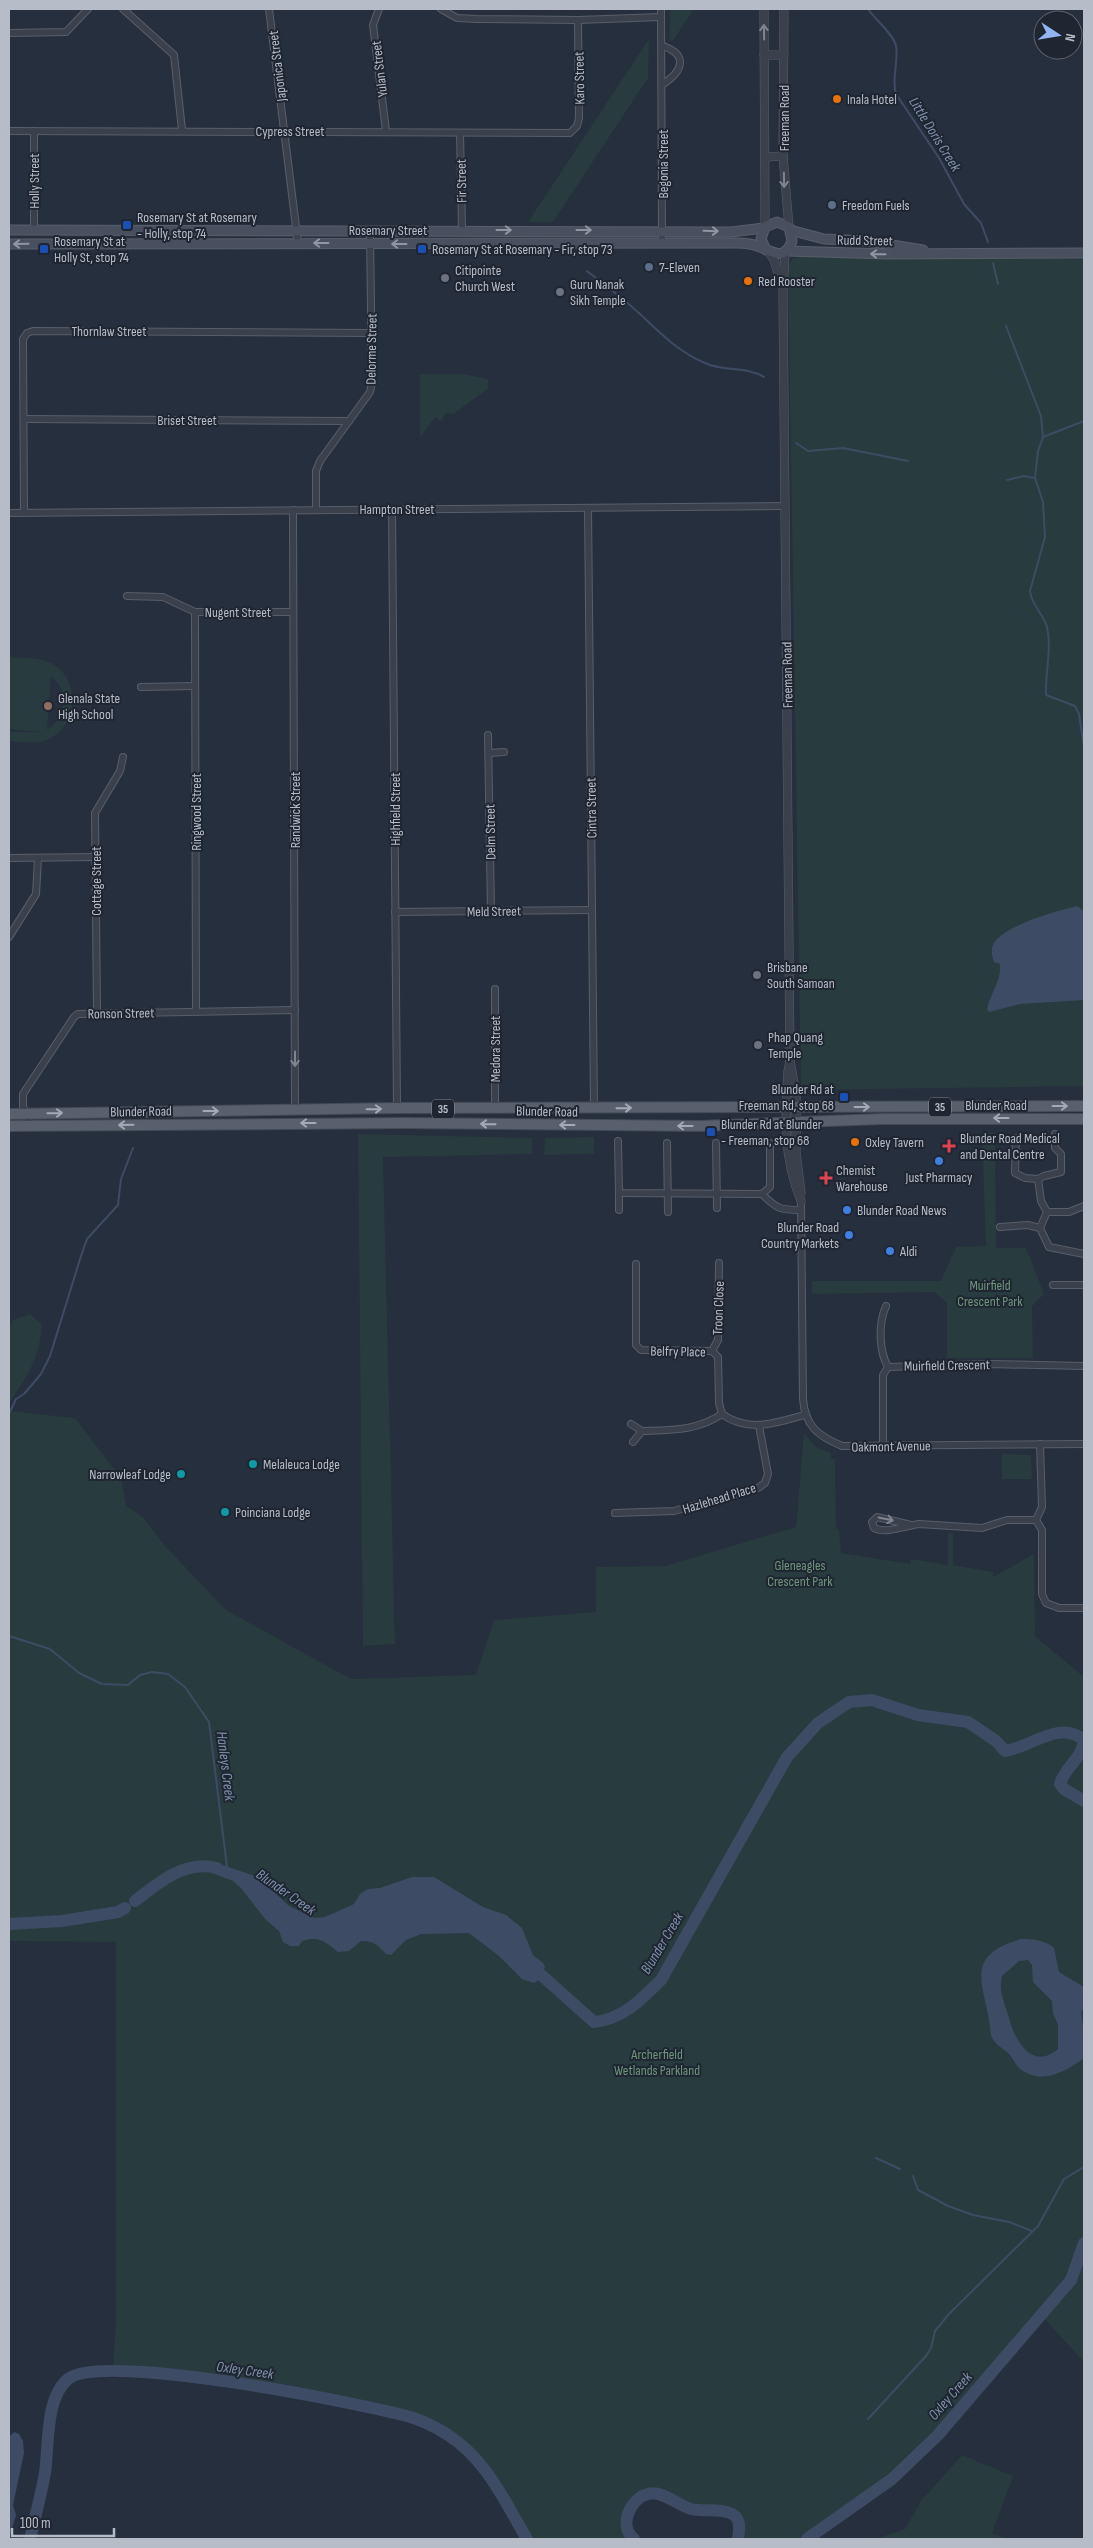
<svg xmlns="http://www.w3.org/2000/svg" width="1093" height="2548" font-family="'Sofia Sans Condensed',sans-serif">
	<rect width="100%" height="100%" fill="#262f3d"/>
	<g fill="#283b3e" fill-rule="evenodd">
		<path d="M670,9H694L672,42L669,38Z"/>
		<path d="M649,39L648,78L553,222H528Z"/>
		<path d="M800,257L1084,259V1086L801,1090L788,267L792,259Z"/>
		<path d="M420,374H463L488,379V389L453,414L446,413L441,421L435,417L420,438Z"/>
		<path d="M9,657C22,658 39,657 51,663C81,679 80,726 47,740C35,745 21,742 9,741V732H41L9,729ZM51,676C70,691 66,718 47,730Z"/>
		<path d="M982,1133H995L996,1248H1026L1044,1294L1032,1306L1033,1358H947V1303L934,1292L812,1294V1281H941L956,1247L986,1246Z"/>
		<path d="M358,1134L532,1138V1154L383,1157L395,1644L363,1646Z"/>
		<path d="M594,1137V1154L544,1155L545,1138Z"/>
		<path d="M30,1314L42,1325C39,1359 28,1375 9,1403V1329L13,1320Z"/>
		<path d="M9,1411L75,1418L121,1478L126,1506L143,1517L166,1547L226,1610L351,1679L476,1675L494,1620L596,1612V1567L665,1566L796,1527L804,1433L816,1447L831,1453V1459H835L836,1528L839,1531L841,1553L911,1564V1559L948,1565V1533H953V1565L993,1572V1577L1034,1554L1035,1636L1084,1677V2362L1041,2315L938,2435L892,2479L807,2539H738C739,2532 741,2523 736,2517C726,2507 704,2512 691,2509C679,2506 661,2490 648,2494C630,2498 618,2526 634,2539H527C508,2508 492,2469 463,2445C414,2405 304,2394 241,2385C199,2379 156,2372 113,2372L116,2319V1942L9,1941Z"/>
		<path d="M1002,1454L1031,1455L1032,1479H1002Z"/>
		<path d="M962,2455L1013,2476L992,2533L1007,2539H875L905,2529L921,2501Z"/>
	</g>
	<g fill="#3d4c64" fill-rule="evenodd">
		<path d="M1077,906L1084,911V1000L1020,1004L989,1012L987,1009C990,994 1002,979 1000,964L994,962C992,955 990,950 994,943C1005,925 1057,911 1077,906Z"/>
		<path d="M216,1863L258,1877L289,1906L315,1918L325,1917L354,1904L360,1894L368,1889L380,1888L412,1877H434L483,1907L506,1915L522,1928L533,1955L543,1963L545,1967L540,1979L534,1983L522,1979L499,1956L469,1933L421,1934L406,1940L391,1955L386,1954C378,1945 374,1941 361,1941L349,1951L338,1952C324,1941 320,1936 302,1941L299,1946H290L283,1942L279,1931L266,1920L241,1888L233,1881L204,1870L201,1864Z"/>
		<path d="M1021,1939C1032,1939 1046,1940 1054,1948L1059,1972L1084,1987V2009L1081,2012L1084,2034V2058C1065,2072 1041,2086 1019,2068C1016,2065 1013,2059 1010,2055C1003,2048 995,2045 991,2036C988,1988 958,1957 1021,1939ZM1028,1960L1032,1965L1033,1982L1052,2001L1053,2013L1058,2025V2049C1032,2071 1015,2041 1009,2018C1005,2004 998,1991 1002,1976L1019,1961Z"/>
		<path d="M14,2432L19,2434L23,2441L24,2453L13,2505L16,2515L9,2539V2437Z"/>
	</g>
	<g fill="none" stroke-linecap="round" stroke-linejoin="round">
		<g stroke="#3d4c64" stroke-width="2">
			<path d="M868,9C875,19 894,35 896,46C899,62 891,78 896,94L939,158L964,204L981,223L988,242"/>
			<path d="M993,263L998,284"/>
			<path d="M587,271C605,285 624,299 641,315C661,334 679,352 705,363C724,372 746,366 764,377"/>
			<path d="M1006,326L1041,416L1043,437"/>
			<path d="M1084,421L1043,437L1038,451L1035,478L1043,502L1045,537L1030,591C1031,605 1044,614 1047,627C1052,649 1045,672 1046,695L1075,706L1079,714L1084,747"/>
			<path d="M796,443L808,451L843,448L908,461"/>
			<path d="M1007,480L1024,476L1034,478"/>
			<path d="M9,1414L16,1399L24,1394L41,1374L50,1356L81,1256L87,1239L118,1205L121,1179L133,1148"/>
			<path d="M9,1636L50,1649L79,1673L102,1684L128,1685L140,1675L152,1672L168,1674L185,1687L209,1722L227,1867"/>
			<path d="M876,2158L900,2169"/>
			<path d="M913,2176L918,2190L948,2206L973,2215L1009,2222L1032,2231"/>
			<path d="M868,2419L926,2356L931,2348L935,2331L949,2314L1038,2226L1064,2179L1084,2167"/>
		</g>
		<g stroke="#3d4c64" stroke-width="12">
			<path d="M135,1901C159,1882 185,1860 217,1868"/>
			<path d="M9,1924L62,1921L118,1912L125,1908"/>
			<path d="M530,1965L594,2022C622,2020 642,1999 661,1980L787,1757L818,1723L849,1702L872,1700L918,1715L968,1722L996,1741L1005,1751C1030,1748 1059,1719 1084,1740C1082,1759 1065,1767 1060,1784L1064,1789L1084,1801"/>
			<path d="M30,2539C35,2517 41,2495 45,2473C49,2446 45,2398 68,2379C102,2351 357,2403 407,2416C421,2420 436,2427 448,2435C486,2459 505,2502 527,2539"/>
			<path d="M634,2539C618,2526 630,2498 648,2494C662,2490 679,2506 691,2509C704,2512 726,2507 736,2517C741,2523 739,2532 738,2539"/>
			<path d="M807,2539L892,2479L938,2435L1071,2280L1084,2243"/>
		</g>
		<defs>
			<g id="minor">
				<path d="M123,9L174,55L182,130"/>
				<path d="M269,9L298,243"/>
				<path d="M379,9L373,25L386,131"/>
				<path d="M441,9L457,18L477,19L578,20L661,17"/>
				<path d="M661,9L662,243"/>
				<path d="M9,33L66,32L88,9"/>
				<path d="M663,46C689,55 682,72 663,84"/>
				<path d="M9,131L570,133L577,126L579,118L578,20"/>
				<path d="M34,131V230"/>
				<path d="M460,133L462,230"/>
				<path d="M24,419L349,421"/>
				<path d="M588,508L594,1108"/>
				<path d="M392,509L397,1108"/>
				<path d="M293,510L295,1111"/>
				<path d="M316,510V471L320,461L370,392L372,382L370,231"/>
				<path d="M24,512L23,339L27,333L33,331L372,333"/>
				<path d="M9,513L785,506"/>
				<path d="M127,596L163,597L195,612H293"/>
				<path d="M195,612L196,1011"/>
				<path d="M141,687L195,686"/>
				<path d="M488,735L491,911"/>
				<path d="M489,753L504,752"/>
				<path d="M9,858L96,857"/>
				<path d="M395,912L592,910"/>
				<path d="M9,937L36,894L38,858"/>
				<path d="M495,989V1109"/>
				<path d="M97,1012L95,813L120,771L123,757"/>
				<path d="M30,1126L23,1106V1094L74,1017L78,1014L295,1010"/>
				<path d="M1016,1138L1015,1173L1025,1178L1038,1179L1044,1176L1061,1172V1154L1055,1148V1134"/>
				<path d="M618,1141L619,1193L762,1194L770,1187V1143"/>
				<path d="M667,1143L668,1212"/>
				<path d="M716,1143L717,1208"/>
				<path d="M1038,1179L1041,1201L1047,1212L1040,1228"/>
				<path d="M619,1193V1210"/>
				<path d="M762,1194C777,1209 780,1210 801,1210"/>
				<path d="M801,1201L803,1399C805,1426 818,1436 842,1446L1084,1444"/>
				<path d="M1047,1212H1069L1084,1206"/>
				<path d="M1000,1227L1028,1225L1040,1228L1049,1247L1084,1254"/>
				<path d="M636,1264V1345L641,1350L712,1351L718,1357L719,1403L722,1414C748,1433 776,1423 804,1415"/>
				<path d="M1053,1285H1084"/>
				<path d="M886,1306C878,1324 879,1351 888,1367"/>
				<path d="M712,1351L718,1340L719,1263"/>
				<path d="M631,1424L642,1431"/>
				<path d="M633,1442L642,1431C671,1430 697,1431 722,1414"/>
				<path d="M1040,1444L1042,1507L1036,1520L1042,1530V1594L1046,1603L1059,1608H1084"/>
				<path d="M883,1446V1375L888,1367L988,1364L1084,1366"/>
				<path d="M615,1513L674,1511L758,1488L765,1483L768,1474L759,1426"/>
				<path d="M911,1525L877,1517L872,1522L874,1528C885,1534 906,1526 919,1524L982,1528L1007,1520H1036"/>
			</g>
			<g id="tertiary">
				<path d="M764,9L765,227"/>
				<path d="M784,9L783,156L789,227"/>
				<path d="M764,55H784"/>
				<path d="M765,157L783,156"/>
				<path d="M768,251L774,260L781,283"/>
				<path d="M785,252L783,292L790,1061L788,1071C785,1119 783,1156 801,1201"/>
				<path d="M790,1061L796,1093V1152L801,1193"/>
			</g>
			<g id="secondary">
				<path d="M9,230L731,232L764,228"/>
				<path d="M790,230L824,239L867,241L923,250"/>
				<path d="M9,244L737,243C744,243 750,243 757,246C771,250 784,263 792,241L789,227L777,222L765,227L761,239L766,250"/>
				<path d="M786,251L888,254L1084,253"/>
			</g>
			<g id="primary">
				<path d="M9,1114L397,1108L1084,1106"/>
				<path d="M9,1126L405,1123L700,1126L882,1119H1084"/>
			</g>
		</defs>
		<use href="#minor" stroke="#585f6b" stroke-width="8"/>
		<use href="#tertiary" stroke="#585f6b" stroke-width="9"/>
		<use href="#secondary" stroke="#585f6b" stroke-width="11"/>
		<use href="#primary" stroke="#434a56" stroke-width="12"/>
		<use href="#minor" stroke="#3a414d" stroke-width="6"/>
		<use href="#tertiary" stroke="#3a414d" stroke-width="8"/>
		<use href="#secondary" stroke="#48505f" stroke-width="9"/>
		<use href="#primary" stroke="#58606d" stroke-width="10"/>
	</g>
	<defs><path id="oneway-shaft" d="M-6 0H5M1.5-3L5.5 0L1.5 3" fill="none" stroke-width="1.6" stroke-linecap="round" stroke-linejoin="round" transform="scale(1.25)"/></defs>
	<g stroke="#7e8591">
		<use href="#oneway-shaft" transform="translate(764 32) rotate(-91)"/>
		<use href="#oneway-shaft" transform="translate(784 180) rotate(89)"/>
		<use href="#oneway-shaft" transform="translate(295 1059) rotate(90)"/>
		<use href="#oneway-shaft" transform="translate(886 1519) rotate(11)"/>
	</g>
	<g stroke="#9096a3">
		<use href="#oneway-shaft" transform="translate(504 230)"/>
		<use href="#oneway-shaft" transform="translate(584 230)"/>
		<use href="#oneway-shaft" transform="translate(711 231) rotate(2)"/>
		<use href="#oneway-shaft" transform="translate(321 243) rotate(-180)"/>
		<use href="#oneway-shaft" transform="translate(21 244) rotate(179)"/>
		<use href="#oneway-shaft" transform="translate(399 244) rotate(180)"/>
		<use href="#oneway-shaft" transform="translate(878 254) rotate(-179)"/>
	</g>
	<g stroke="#a3aab6">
		<use href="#oneway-shaft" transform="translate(1060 1106)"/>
		<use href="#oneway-shaft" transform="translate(862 1107)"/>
		<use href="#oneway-shaft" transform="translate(624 1108) rotate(-1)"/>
		<use href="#oneway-shaft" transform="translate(374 1109) rotate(-1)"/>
		<use href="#oneway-shaft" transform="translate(211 1111)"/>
		<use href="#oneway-shaft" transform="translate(55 1113) rotate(-1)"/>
		<use href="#oneway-shaft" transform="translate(1001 1118) rotate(-180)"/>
		<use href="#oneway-shaft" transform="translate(308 1123) rotate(180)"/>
		<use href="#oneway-shaft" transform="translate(488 1124) rotate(-179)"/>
		<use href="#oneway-shaft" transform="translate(126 1125) rotate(179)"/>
		<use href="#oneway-shaft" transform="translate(567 1125) rotate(-180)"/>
		<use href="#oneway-shaft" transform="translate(685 1126) rotate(-180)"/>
	</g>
	<g fill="#e8710a" stroke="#1f2632" stroke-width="2">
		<circle cx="837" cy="99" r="5"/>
		<circle cx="748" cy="281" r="5"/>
		<circle cx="855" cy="1142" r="5"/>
	</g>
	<g fill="#5c6f8a" stroke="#1f2632" stroke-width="2">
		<circle cx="832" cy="205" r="5"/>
		<circle cx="649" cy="267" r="5"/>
	</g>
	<g fill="#1a4fb4" stroke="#1f2632" stroke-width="2">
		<rect x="122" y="220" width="10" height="10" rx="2.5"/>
		<rect x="39" y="244" width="10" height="10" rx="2.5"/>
		<rect x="417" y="244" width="10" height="10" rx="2.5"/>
		<rect x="839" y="1092" width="10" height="10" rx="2.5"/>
		<rect x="706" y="1127" width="10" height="10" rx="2.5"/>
	</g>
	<g fill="#6b7280" stroke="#1f2632" stroke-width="2">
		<circle cx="445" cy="278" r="5"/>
		<circle cx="560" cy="292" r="5"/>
		<circle cx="757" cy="975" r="5"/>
		<circle cx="758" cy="1045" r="5"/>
	</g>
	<circle fill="#8d6e63" stroke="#1f2632" stroke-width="2" cx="48" cy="706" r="5"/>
	<g fill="#e0444e" stroke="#1f2632" stroke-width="2">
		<path d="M946.5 1138.5h5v5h5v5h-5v5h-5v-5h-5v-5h5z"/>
		<path d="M823.5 1170.5h5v5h5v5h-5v5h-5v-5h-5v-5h5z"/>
	</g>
	<g fill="#3f7fe0" stroke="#1f2632" stroke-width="2">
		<circle cx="939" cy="1161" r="5"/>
		<circle cx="847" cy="1210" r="5"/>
		<circle cx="849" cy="1235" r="5"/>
		<circle cx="890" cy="1251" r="5"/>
	</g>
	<g fill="#0f9aa8" stroke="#1f2632" stroke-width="2">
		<circle cx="253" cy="1464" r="5"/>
		<circle cx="181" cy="1474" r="5"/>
		<circle cx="225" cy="1512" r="5"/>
	</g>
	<g text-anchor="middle" stroke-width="4" stroke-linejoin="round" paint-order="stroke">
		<g fill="#1f2632" stroke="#898f9b" stroke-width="1">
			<rect x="929" y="1097.5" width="22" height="19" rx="4"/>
			<rect x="432" y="1099.5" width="22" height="19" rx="4"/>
		</g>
		<g font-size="12" font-weight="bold" fill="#b6bcc8">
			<text x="940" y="1111">35</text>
			<text x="443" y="1113">35</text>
		</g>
		<g font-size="14" fill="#b6bcc8" stroke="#1f2632">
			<text transform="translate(277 66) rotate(-97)" y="5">Japonica Street</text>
			<text transform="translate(379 69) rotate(-97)" y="5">Yulan Street</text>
			<text transform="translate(579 78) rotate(-91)" y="5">Karo Street</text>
			<text transform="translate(784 118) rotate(-90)" y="5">Freeman Road</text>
			<text x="290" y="136">Cypress Street</text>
			<text transform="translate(663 164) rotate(-90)" y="5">Begonia Street</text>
			<text transform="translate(34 181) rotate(-90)" y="5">Holly Street</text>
			<text transform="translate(461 181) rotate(-91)" y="5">Fir Street</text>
			<text x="388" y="235">Rosemary Street</text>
			<text transform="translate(865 240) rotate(1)" y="5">Rudd Street</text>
			<text x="109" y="336">Thornlaw Street</text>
			<text transform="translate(371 349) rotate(-89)" y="5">Delorme Street</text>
			<text x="187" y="425">Briset Street</text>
			<text x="397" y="514">Hampton Street</text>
			<text x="238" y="617">Nugent Street</text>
			<text transform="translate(787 675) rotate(-91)" y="5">Freeman Road</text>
			<text transform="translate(591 808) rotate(-91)" y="5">Cintra Street</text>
			<text transform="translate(395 809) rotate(-90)" y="5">Highfield Street</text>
			<text transform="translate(295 810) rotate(-90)" y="5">Randwick Street</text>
			<text transform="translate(196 812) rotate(-90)" y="5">Ringwood Street</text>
			<text transform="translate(490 832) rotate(-91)" y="5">Delm Street</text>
			<text transform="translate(96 881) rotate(-90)" y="5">Cottage Street</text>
			<text transform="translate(494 911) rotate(-1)" y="5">Meld Street</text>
			<text transform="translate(121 1013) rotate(-1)" y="5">Ronson Street</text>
			<text transform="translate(495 1049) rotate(-90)" y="5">Medora Street</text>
			<text x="996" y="1110">Blunder Road</text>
			<text transform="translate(141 1111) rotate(-1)" y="5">Blunder Road</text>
			<text transform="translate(547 1111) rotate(1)" y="5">Blunder Road</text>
			<text transform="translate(718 1308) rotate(-88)" y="5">Troon Close</text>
			<text transform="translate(678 1351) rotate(1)" y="5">Belfry Place</text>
			<text transform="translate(947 1365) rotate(-1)" y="5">Muirfield Crescent</text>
			<text transform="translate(891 1446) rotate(-1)" y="5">Oakmont Avenue</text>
			<text transform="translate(719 1498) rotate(-17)" y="5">Hazlehead Place</text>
		</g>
		<g font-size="14" fill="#b6bcc8" stroke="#1f2632" text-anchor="start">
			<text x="847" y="104">Inala Hotel</text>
			<text x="842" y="210">Freedom Fuels</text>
			<text x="137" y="222">Rosemary St at Rosemary<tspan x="137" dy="16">- Holly, stop 74</tspan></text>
			<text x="54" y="246">Rosemary St at<tspan x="54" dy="16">Holly St, stop 74</tspan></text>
			<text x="432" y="254">Rosemary St at Rosemary - Fir, stop 73</text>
			<text x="659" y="272">7-Eleven</text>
			<text x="455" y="275">Citipointe<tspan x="455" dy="16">Church West</tspan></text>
			<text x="758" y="286">Red Rooster</text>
			<text x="570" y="289">Guru Nanak<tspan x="570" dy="16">Sikh Temple</tspan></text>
			<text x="58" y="703">Glenala State<tspan x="58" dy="16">High School</tspan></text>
			<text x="767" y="972">Brisbane<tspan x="767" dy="16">South Samoan</tspan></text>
			<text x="768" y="1042">Phap Quang<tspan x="768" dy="16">Temple</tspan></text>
			<text x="834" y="1094" text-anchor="end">Blunder Rd at<tspan x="834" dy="16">Freeman Rd, stop 68</tspan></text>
			<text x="721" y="1129">Blunder Rd at Blunder<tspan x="721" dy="16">- Freeman, stop 68</tspan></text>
			<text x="960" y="1143">Blunder Road Medical<tspan x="960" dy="16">and Dental Centre</tspan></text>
			<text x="865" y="1147">Oxley Tavern</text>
			<text x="836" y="1175">Chemist<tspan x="836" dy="16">Warehouse</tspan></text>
			<text x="939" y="1182" text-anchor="middle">Just Pharmacy</text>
			<text x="857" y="1215">Blunder Road News</text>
			<text x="839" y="1232" text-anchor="end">Blunder Road<tspan x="839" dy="16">Country Markets</tspan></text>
			<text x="900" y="1256">Aldi</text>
			<text x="263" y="1469">Melaleuca Lodge</text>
			<text x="171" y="1479" text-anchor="end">Narrowleaf Lodge</text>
			<text x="235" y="1517">Poinciana Lodge</text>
		</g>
		<g font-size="14" fill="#6e9779" stroke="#1f2632">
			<text x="990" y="1290">Muirfield<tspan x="990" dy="16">Crescent Park</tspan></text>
			<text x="800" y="1570">Gleneagles<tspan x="800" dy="16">Crescent Park</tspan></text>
			<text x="657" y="2059">Archerfield<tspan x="657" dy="16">Wetlands Parkland</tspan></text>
		</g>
		<g font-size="15" font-style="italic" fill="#7f92ad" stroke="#1f2632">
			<text transform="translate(935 134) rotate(58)" y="5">Little Doris Creek</text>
			<text transform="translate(226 1766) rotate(83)" y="5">Hanleys Creek</text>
			<text transform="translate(286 1892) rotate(35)" y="5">Blunder Creek</text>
			<text transform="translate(662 1943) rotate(-59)" y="5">Blunder Creek</text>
			<text transform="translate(245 2370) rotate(8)" y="5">Oxley Creek</text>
			<text transform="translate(950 2396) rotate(-49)" y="5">Oxley Creek</text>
		</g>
	</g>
	<rect width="1093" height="2548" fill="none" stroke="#b6bcc8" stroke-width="20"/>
	<g transform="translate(1058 35) rotate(102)"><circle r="24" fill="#1f2632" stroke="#5b626e"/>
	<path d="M0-4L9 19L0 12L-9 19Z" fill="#92b4f1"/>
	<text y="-8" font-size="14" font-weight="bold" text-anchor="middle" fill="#b6bcc8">N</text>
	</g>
	<path d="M12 2528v8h102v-8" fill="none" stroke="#b6bcc8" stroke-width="2.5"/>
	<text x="20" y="2528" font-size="15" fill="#b6bcc8" stroke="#1f2632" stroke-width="4" paint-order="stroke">100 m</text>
</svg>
